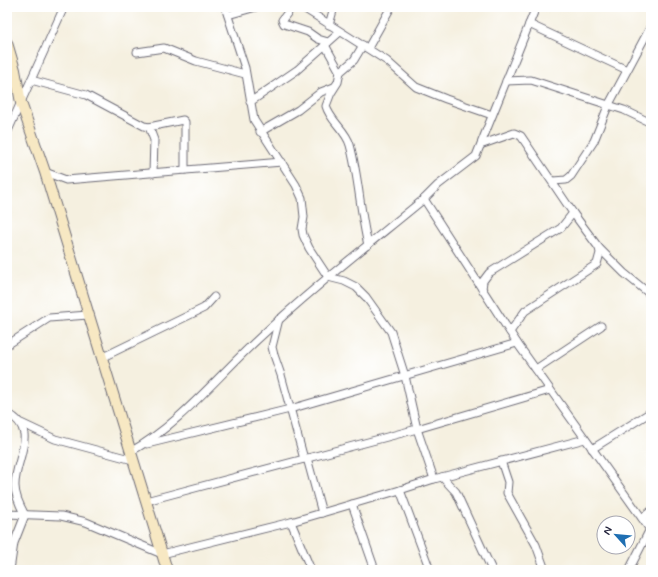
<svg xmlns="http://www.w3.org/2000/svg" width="658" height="577" font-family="Mynerve,sans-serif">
	<rect width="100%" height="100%" fill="#fff"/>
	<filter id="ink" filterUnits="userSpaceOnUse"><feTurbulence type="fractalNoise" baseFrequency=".025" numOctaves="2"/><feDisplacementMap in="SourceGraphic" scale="8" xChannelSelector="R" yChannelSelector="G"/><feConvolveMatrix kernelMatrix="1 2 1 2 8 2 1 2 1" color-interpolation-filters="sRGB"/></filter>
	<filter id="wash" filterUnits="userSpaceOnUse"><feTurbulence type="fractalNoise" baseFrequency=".012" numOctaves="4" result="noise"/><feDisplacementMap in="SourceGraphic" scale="16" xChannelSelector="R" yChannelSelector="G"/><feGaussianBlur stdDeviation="0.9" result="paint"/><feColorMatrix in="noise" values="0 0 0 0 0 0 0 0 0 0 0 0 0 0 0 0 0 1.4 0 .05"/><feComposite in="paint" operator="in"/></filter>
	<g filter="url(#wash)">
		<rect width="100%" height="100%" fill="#f5f0e0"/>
	</g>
	<g filter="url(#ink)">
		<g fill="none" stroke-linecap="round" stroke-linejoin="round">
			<defs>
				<g id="street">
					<path d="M225,7L245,68L254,120L296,185L302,198L304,217L302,229L303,235L309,248L328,277L344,281L356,287L366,297L391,332L405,376L417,429L434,479"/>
					<path d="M292,7L282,20L284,24L308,32L318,39L328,42"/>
					<path d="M302,7L387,61L416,87L446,99L492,115"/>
					<path d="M228,15L256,7"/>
					<path d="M529,24L627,70"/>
					<path d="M329,25L334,7"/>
					<path d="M325,45L340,72"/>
					<path d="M363,45L354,60L340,72L338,82L331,93L326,106C330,121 346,130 350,145C359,178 360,212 368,245"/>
					<path d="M368,48L391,7"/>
					<path d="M137,52L164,48L196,61L245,74"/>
					<path d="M31,80L86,95L144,126L149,127L183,120L185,122V170"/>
					<path d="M506,81L531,80L624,110L651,123"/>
					<path d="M250,102L297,70L340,32"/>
					<path d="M149,127L154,140L153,173"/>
					<path d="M260,132L298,110L321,92L334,87"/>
					<path d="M7,133L64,7"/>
					<path d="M45,172L66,180L282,162"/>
					<path d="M553,181L566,180L571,176L594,141L608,106L651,26"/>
					<path d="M424,199L517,343L651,531"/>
					<path d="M599,248L624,273L651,295"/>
					<path d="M482,289L483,281L489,273L561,228L573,213L521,136L514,133L483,144"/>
					<path d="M279,319L272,347L274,355L281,375L304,459"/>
					<path d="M510,332L525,311L597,264L600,253L599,248L573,213"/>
					<path d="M7,345L49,318L88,315"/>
					<path d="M101,358L204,308L214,297"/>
					<path d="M536,369L601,326"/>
					<path d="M7,413C41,430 14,460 15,486C15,496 20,506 25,515L14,543L10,570"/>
					<path d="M21,423L55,439L133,460"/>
					<path d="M147,444L290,409L517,343"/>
					<path d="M592,449L651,412"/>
					<path d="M130,452C179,425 216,378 257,340C310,290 368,245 424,199L438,185L476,156L536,7"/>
					<path d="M307,458L322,513"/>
					<path d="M501,461L508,482L507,493L536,545L545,570"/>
					<path d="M442,477L456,492L492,570"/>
					<path d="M400,490L430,570"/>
					<path d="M146,501L417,429L550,390"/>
					<path d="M352,504L375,570"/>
					<path d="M7,514L61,516L86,522L162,554L291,522L400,490L434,479L585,439"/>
					<path d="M642,518L651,511"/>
					<path d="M291,522L311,570"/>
					<path d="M629,570L650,529"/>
				</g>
				<path id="secondary" d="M7,43L15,70L21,103L45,172L167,570"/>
			</defs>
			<use href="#street" stroke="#6c6a75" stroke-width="9"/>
			<use href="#secondary" stroke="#6c6a75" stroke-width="12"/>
			<use href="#street" stroke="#fff" stroke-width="7"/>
			<use href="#secondary" stroke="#f7e8c3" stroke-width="10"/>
		</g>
	</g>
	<rect width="658" height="577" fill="none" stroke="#fff" stroke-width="24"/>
	<g transform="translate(616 535) rotate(297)"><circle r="19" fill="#ffffff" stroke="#a7a7b1"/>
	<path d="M0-3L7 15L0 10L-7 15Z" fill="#1f6fb2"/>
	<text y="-6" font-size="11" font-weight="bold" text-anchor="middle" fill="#22223b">N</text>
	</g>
</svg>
